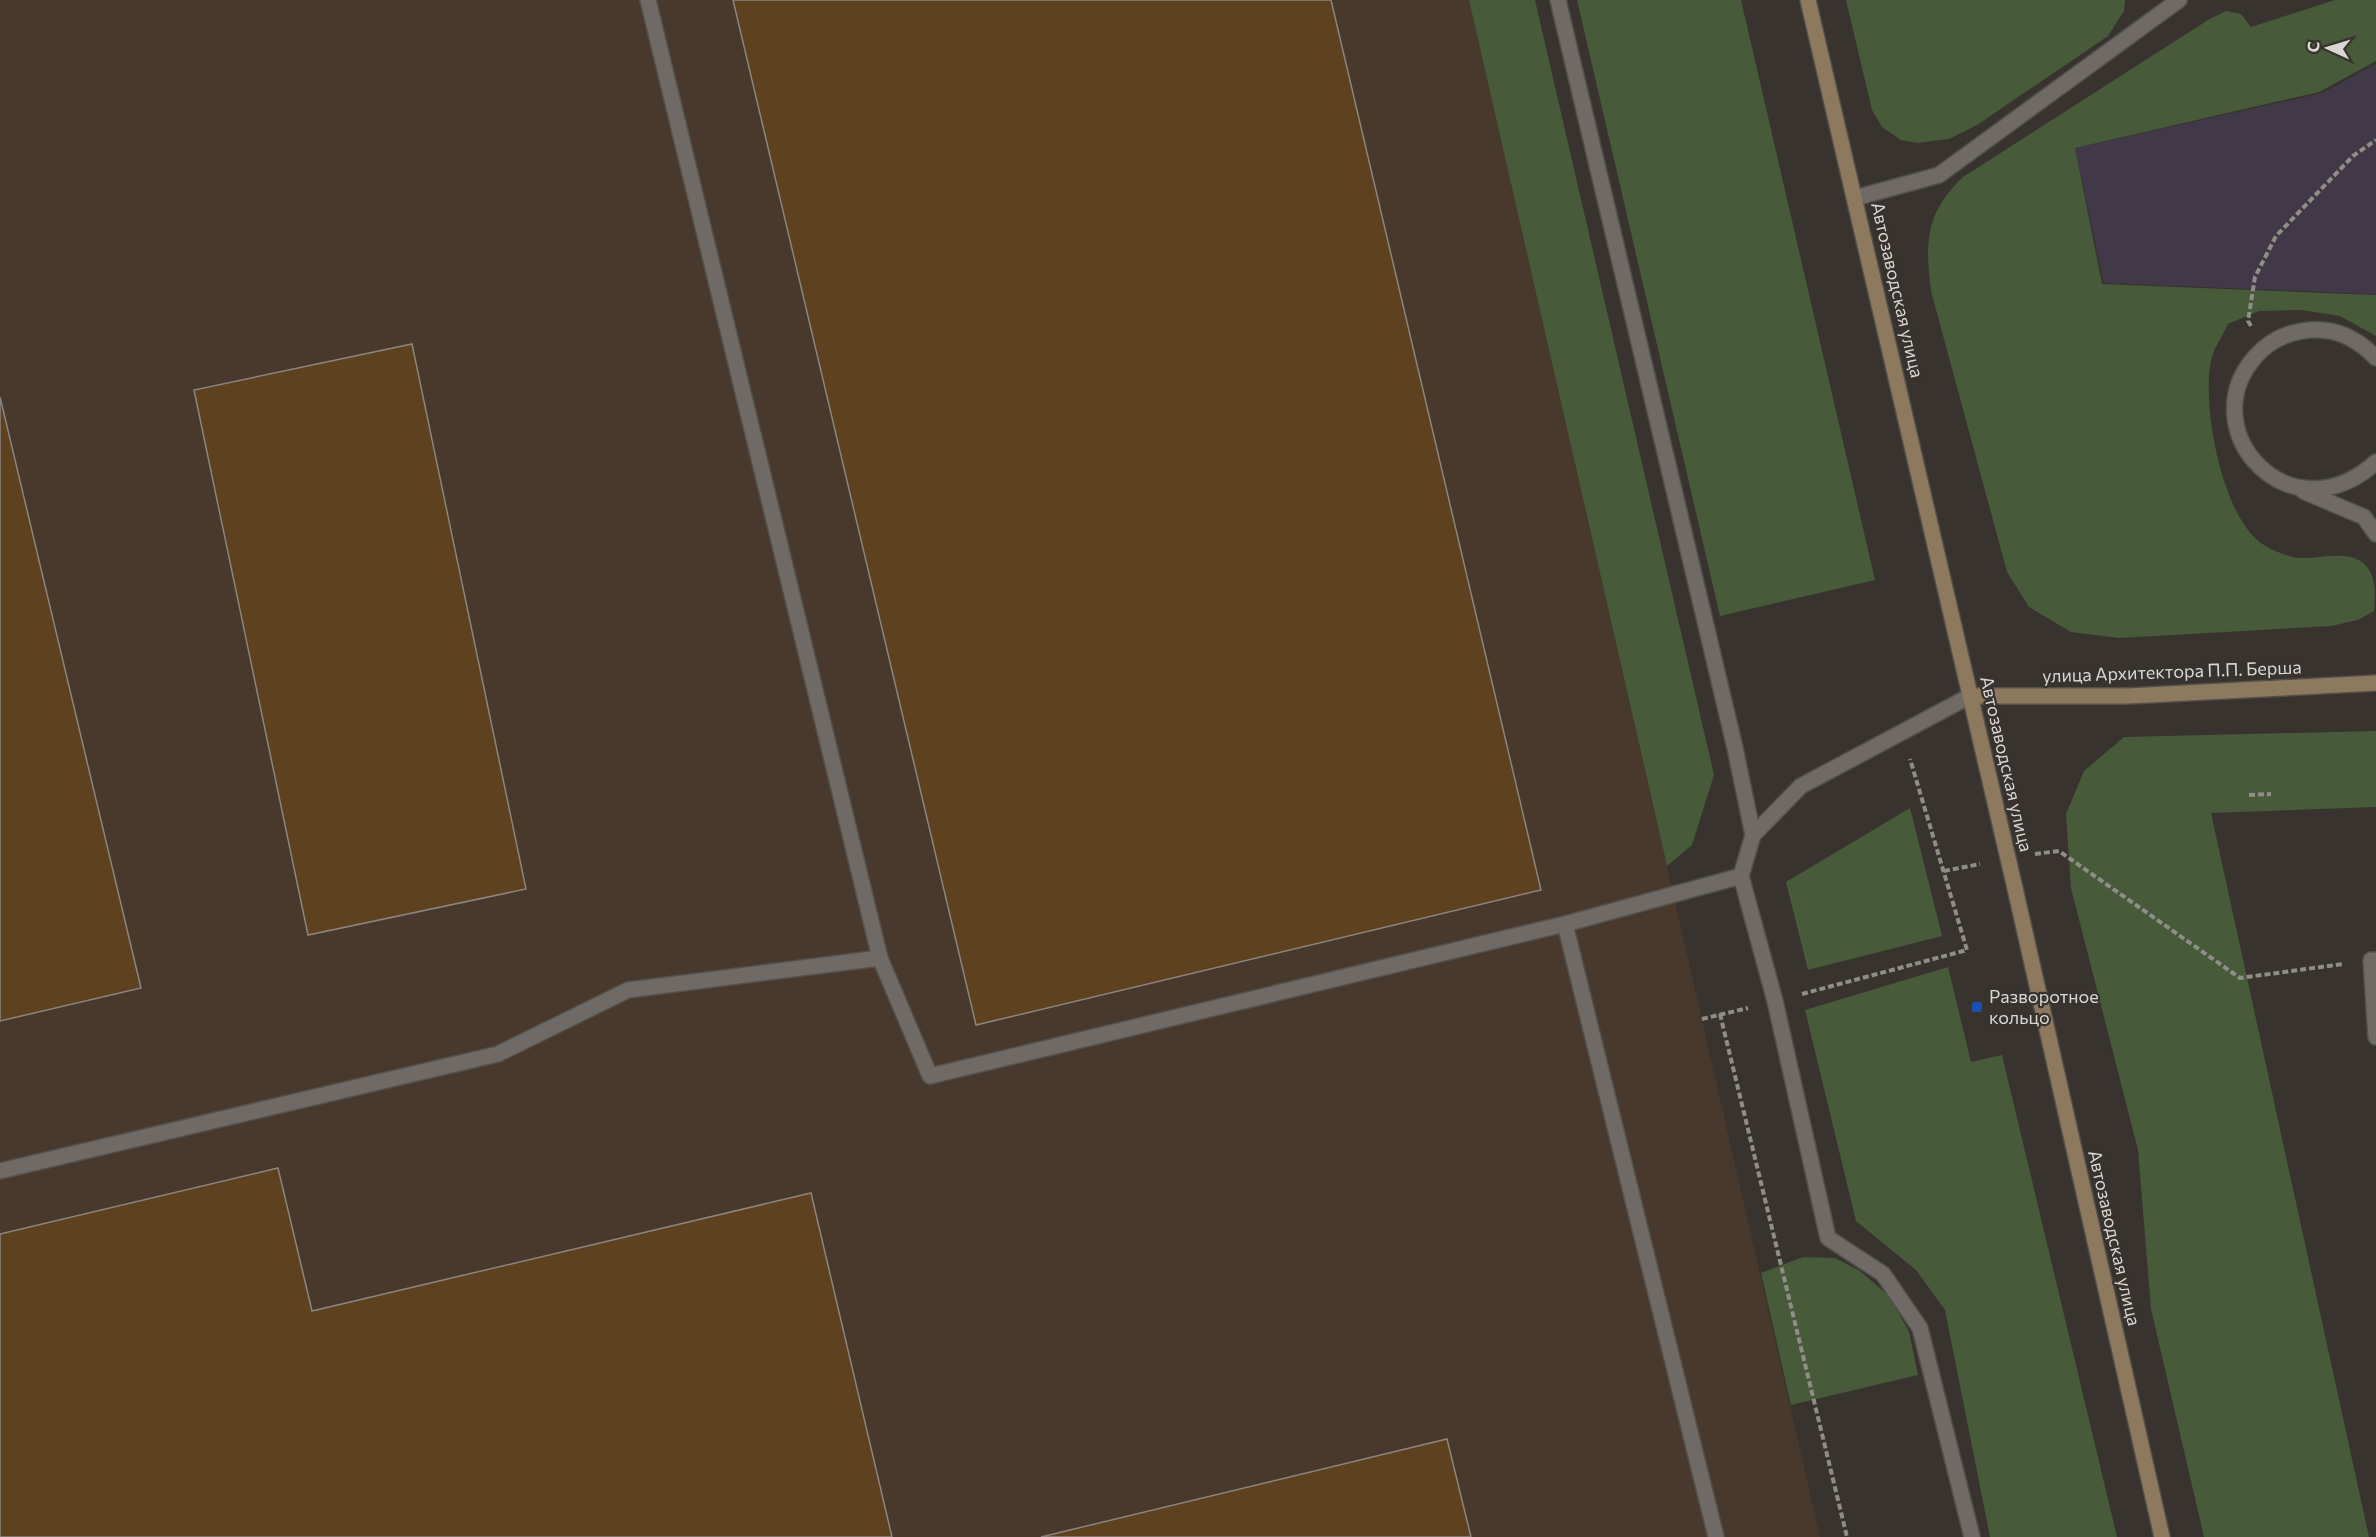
<svg xmlns="http://www.w3.org/2000/svg" width="2376" height="1537" font-family="Commissioner,sans-serif">
	<rect width="100%" height="100%" fill="#38332f"/>
	<path fill="#413848" d="M2376,64V294L2104,283L2075,148L2323,93Z"/>
	<path fill="#48392c" d="M0,0H1469L1820,1537H0Z"/>
	<g fill="#475a3a">
		<path d="M1469,0H1535L1714,775L1692,845L1667,866Z"/>
		<path d="M1577,0H1741L1875,580L1720,616Z"/>
		<path d="M1846,0H2125L2124,11L2108,36L1977,125L1949,139L1917,143L1901,140L1882,127L1872,110Z"/>
		<path d="M2335,0H2376V61L2319,92L2075,148L2102,284L2376,295V336L2340,316L2301,310L2259,311L2228,324C2223,335 2215,346 2212,357C2200,401 2222,520 2264,545C2272,550 2288,557 2298,558C2317,559 2346,550 2362,562C2376,573 2376,593 2374,611L2358,620L2331,626L2119,638L2071,632L2029,607L2007,572L1931,291C1925,243 1925,213 1963,177L2208,20L2226,11L2241,14L2251,27Z"/>
		<path d="M2376,731V807L2211,813L2369,1537H2204L2151,1309L2138,1150L2071,888L2066,814L2084,771L2124,737Z"/>
		<path d="M1910,808L1942,936L1808,970L1786,882Z"/>
		<path d="M1948,967L1971,1062L2002,1055L2117,1537H1990L1945,1310L1916,1270L1856,1221L1805,1010Z"/>
		<path d="M1803,1257L1835,1258L1860,1271L1890,1297L1909,1332L1918,1375L1791,1405L1761,1273Z"/>
	</g>
	<g fill="#5e411e" stroke="#8a8580" stroke-width="1.5">
		<path d="M733,0H1331L1541,890L976,1025Z"/>
		<path d="M412,344L526,889L308,935L194,390Z"/>
		<path d="M0,397L141,988L0,1021Z"/>
		<path d="M278,1168L312,1311L811,1193L892,1537H0V1234Z"/>
		<path d="M1447,1439L1471,1537H1041Z"/>
	</g>
	<g fill="none" stroke-linecap="round" stroke-linejoin="round">
		<defs>
			<g id="lane">
				<path d="M648,0L880,958"/>
				<path d="M1558,0L1735,748L1753,835"/>
				<path d="M1855,198L1939,175L2179,0"/>
				<path d="M2376,358C2356,337 2331,326 2302,331C2283,334 2268,342 2255,357C2191,430 2290,540 2376,462"/>
				<path d="M2303,491L2364,517L2376,534"/>
				<path d="M1741,876L1775,1001L1828,1238L1883,1274L1920,1328L1972,1537"/>
				<path d="M1565,924L1716,1537"/>
				<path d="M2376,960H2371L2376,1037"/>
				<path d="M0,1171L498,1054L628,990L880,958L930,1076L1565,924L1741,876L1753,835L1801,786L1970,696"/>
			</g>
			<g id="secondary">
				<path d="M1808,0L2014,884L2162,1537"/>
				<path d="M1970,696H2129L2376,683"/>
			</g>
		</defs>
		<use href="#lane" stroke="#53504c" stroke-width="18"/>
		<use href="#secondary" stroke="#53504c" stroke-width="18"/>
		<g stroke="#908d89" stroke-width="4" stroke-dasharray="6 3" stroke-linecap="butt">
			<path d="M2251,326L2248,321L2255,277L2276,236L2353,156L2376,140"/>
			<path d="M2249,795L2271,794"/>
			<path d="M2035,854L2059,851L2240,978L2343,964"/>
			<path d="M1944,871L1980,864"/>
			<path d="M1802,994L1967,950L1910,759"/>
			<path d="M1720,1014L1847,1537"/>
			<path d="M1702,1019L1748,1008"/>
		</g>
		<use href="#lane" stroke="#6f6a65" stroke-width="15"/>
		<use href="#secondary" stroke="#8d7a5e" stroke-width="15"/>
	</g>
	<rect fill="#1a4fb4" stroke="#38332f" stroke-width="2" x="1971" y="1001" width="12" height="12" rx="3"/>
	<g text-anchor="middle" stroke-width="4.5" stroke-linejoin="round" paint-order="stroke">
		<g font-size="18" fill="#d9d7d4" stroke="#38332f">
			<text transform="translate(1897 290) rotate(77)" y="6">Автозаводская улица</text>
			<text transform="translate(2172 672) rotate(-2)" y="6">улица Архитектора П.П. Берша</text>
			<text transform="translate(2006 764) rotate(77)" y="6">Автозаводская улица</text>
			<text transform="translate(2114 1238) rotate(77)" y="6">Автозаводская улица</text>
		</g>
		<g font-size="18" fill="#d9d7d4" stroke="#38332f" text-anchor="start">
			<text x="1989" y="1003">Разворотное<tspan x="1989" dy="21">кольцо</tspan></text>
		</g>
	</g>
	<g transform="translate(2328 48) rotate(274)" stroke="#38332f" stroke-width="4.5" paint-order="stroke">
	<path d="M0-4.5L10 22L0 15L-10 22Z" fill="#d9d7d4"/>
	<text y="-9" font-size="16" font-weight="bold" text-anchor="middle" fill="#d9d7d4">С</text>
	</g>
</svg>
